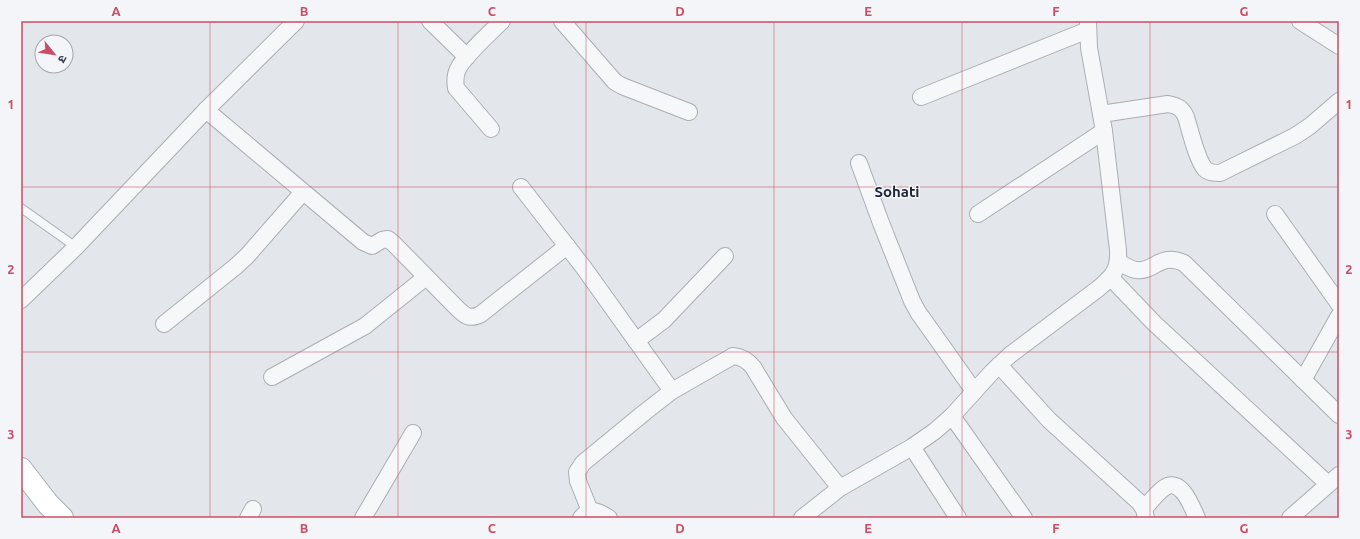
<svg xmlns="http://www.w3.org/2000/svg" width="1360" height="539" font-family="Ubuntu,'Noto Sans Devanagari',sans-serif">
	<rect width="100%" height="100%" fill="#e3e7eb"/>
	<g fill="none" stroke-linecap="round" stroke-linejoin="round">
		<defs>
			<path id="service" d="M21,208L76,247"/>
			<g id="minor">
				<path d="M430,21L467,57"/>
				<path d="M562,21L615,82L622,86L689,112"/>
				<path d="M1300,21L1339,46"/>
				<path d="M921,97L1088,30"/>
				<path d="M206,110L363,242L372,246L382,240L388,239L393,243L454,305C463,314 468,321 481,314L567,246"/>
				<path d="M1101,114L1168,104C1178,106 1182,108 1186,117C1190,130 1197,160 1205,169C1209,173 1215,173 1220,173L1295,136L1310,126L1339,101"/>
				<path d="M491,129L456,88C455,82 455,75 458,69C464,56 491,32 502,21"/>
				<path d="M859,163L881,223L912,301L918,312L974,391"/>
				<path d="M521,187L584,268L672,391"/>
				<path d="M978,214L1104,131"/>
				<path d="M1275,214L1339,304"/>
				<path d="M1119,262C1124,265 1130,269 1136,270C1154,273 1159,252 1184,263L1339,415"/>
				<path d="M1111,278L1154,323L1328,484"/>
				<path d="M21,300L76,247L206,110L296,21"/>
				<path d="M164,324L235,267L247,256L303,192"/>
				<path d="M636,341L664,320L725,256"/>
				<path d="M999,365L1049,420L1139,502L1144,509L1146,518"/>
				<path d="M272,377L365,326L426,277"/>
				<path d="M1303,380L1339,316"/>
				<path d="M952,416L1024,518"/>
				<path d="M912,447L958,518"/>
				<path d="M1144,509C1150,502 1157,493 1164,488C1181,476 1192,507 1197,518"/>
				<path d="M590,511L578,481L577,472L583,463L645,412L672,391L733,356C742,357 747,360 753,367L784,418L840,488"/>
				<path d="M248,518L253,509"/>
				<path d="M363,518L413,433"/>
				<path d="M581,518C590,507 598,511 609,518"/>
				<path d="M802,518L840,488L912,447L935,431L952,416L992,372L1010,355L1099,288C1113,276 1119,270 1118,250L1104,131L1089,48L1088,21"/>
				<path d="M1290,518L1339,475"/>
			</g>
			<path id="secondary" d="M21,469L48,504L62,518"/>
		</defs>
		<use href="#service" stroke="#a8aeb5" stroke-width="10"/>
		<use href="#minor" stroke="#a8aeb5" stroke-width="18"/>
		<use href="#secondary" stroke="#a8aeb5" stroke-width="24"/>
		<use href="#service" stroke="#f6f7f9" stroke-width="8"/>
		<use href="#minor" stroke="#f6f7f9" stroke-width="16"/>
		<use href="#secondary" stroke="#fff" stroke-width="22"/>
	</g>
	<path fill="none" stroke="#cc4c65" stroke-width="1" stroke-opacity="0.55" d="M210,21V518M398,21V518M586,21V518M774,21V518M962,21V518M1150,21V518M21,187H1339M21,352H1339"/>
	<g text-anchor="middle" stroke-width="3" stroke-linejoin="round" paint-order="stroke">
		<g font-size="15" font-weight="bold" fill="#1d2634" stroke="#f3f5f8">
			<text x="897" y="197">Sohati</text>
		</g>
	</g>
	<rect width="1360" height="539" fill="none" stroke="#f3f5f8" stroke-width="44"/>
	<g transform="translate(54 54) rotate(120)"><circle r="19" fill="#f3f5f8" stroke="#a3a8b0"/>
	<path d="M0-3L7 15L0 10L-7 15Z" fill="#cc4c65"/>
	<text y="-6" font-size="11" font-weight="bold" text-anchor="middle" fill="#2b3543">उ</text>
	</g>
	<rect x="22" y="22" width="1316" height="495" fill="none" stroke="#cc4c65" stroke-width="1.5"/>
	<g font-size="13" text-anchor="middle" font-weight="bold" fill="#cc4c65">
		<text x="116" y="16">A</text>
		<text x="304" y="16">B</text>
		<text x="492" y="16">C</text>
		<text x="680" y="16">D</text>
		<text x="868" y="16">E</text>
		<text x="1056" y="16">F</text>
		<text x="1244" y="16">G</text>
		<text x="11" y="109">1</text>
		<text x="1349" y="109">1</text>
		<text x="11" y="274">2</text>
		<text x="1349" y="274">2</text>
		<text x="11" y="439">3</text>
		<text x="1349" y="439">3</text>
		<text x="116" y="533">A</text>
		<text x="304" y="533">B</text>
		<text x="492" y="533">C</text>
		<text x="680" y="533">D</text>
		<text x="868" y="533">E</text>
		<text x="1056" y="533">F</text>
		<text x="1244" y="533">G</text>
	</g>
</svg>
